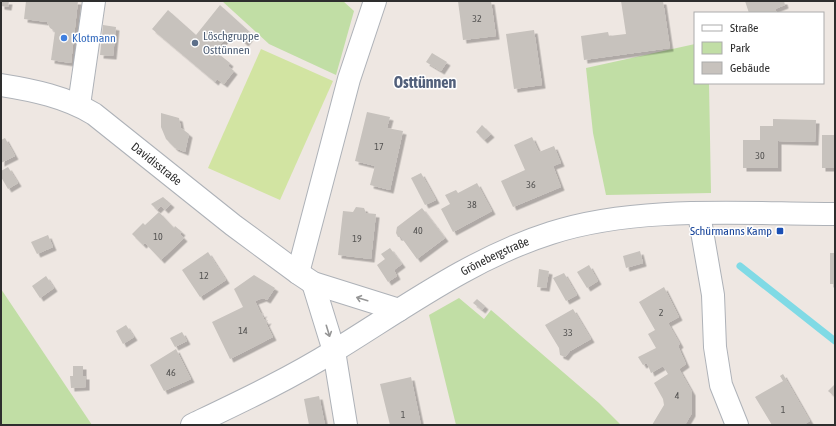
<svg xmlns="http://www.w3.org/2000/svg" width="836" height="426" font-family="'Asap Condensed',sans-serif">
	<defs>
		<filter id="shadow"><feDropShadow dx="3.5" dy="3.5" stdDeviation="0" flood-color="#0004"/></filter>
	</defs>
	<rect width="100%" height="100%" fill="#eee7e2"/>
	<g fill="#c1dea5">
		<path d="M222,1H343L354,11L336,75L269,44Z"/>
		<path d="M695,44V83H709L711,193L606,195L593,133L586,68Z"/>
		<path d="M1,289L92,425H1Z"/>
		<path d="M459,298L484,319L491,310L599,403L621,425H456L429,315Z"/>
	</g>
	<path fill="#d2e4a2" d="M261,49L333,81L280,200L208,168Z"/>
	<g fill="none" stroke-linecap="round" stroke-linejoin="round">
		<path stroke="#80dae5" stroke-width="7" d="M740,266L835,341"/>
	</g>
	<g fill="#c7c2bd" filter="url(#shadow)">
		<path d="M1,1H9L8,7L1,6Z"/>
		<path d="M26,1H78L71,63L51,60L55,31L50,28L47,22L24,19Z"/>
		<path d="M458,1H491L496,36L463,40Z"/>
		<path d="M621,1H663L670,48L584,60L581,36L608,32L609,36L626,34Z"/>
		<path d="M745,1H784L785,5L775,9L777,13H749Z"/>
		<path d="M220,5L252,34L245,43L232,31L215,51L230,63L228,66L234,71L224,84L217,79L215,82L152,29L168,10L196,35Z"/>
		<path d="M103,25L116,27L113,56L100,55Z"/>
		<path d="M534,30L542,85L514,89L506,34Z"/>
		<path d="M432,53L447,62L441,71L426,62Z"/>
		<path d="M367,112L390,117L387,128L403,131L390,190L370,185L375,166L355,161Z"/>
		<path d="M161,113L179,118L181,128L189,134L185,152L175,148L166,139L161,127Z"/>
		<path d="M773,119L816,120L815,142L778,141V168H743V140H760V126H773Z"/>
		<path d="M482,125L491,134L484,140L476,132Z"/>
		<rect x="822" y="135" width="13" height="33"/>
		<path d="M532,137L539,152L554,146L561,163L553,166L561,187L513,207L501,181L525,170L514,145Z"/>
		<path d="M5,138L15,156L1,163V140Z"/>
		<path d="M8,167L18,183L8,189L1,177V171Z"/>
		<path d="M421,173L436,200L425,205L411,178Z"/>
		<path d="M477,183L492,211L453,232L441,209L450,204L445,195L456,190L458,193Z"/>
		<path d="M163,197L171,204L165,210L161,206L157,210L151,204Z"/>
		<path d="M356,207L364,208L366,213L376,214L371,259L338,255L343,211L353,212Z"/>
		<path d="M422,208L445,238L417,259L401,237H398L396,233L397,227Z"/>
		<path d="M159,212L174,228L175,226L182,232L180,234L184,238L161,260L145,243L143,245L132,234L143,223L145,225Z"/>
		<path d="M48,235L53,247L37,254L31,242Z"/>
		<path d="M390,248L402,264L394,270L397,276L388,282L377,265L385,259L381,254Z"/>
		<path d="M640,251L643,263L626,268L623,256Z"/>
		<path d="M208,252L226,280L200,297L182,270Z"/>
		<rect x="830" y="253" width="5" height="31"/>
		<path d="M589,265L598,281L587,288L577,272Z"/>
		<path d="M539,269L549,271L546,288L537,287Z"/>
		<path d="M564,273L577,295L566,301L553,278Z"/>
		<path d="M254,275L275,288L267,300L263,298L255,301L261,314L264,313L262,315L265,321L268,320L266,323L273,337L230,359L212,322L243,307L234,289Z"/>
		<path d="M46,276L54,288L40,298L32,286Z"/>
		<path d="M664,287L679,317L668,323L680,344L678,346L686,364L679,369L692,392V413L685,425H652L664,405L663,399L654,383L668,374L663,366L651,373L647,363L643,365L638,357L656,348L648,334L655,330L639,302Z"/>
		<path d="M477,299L485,306L482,310L473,303Z"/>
		<path d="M573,309L591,339L570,351L565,357L560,355L559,348L545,325Z"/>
		<path d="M126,325L134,337L123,344L116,331Z"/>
		<path d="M182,332L187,341L175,347L170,338Z"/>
		<path d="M176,349L191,379L164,391L150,365Z"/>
		<path d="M73,366H83V376H86V387L71,388L70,376H73Z"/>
		<path d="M783,374L810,421L803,425H772L755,397L783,381L780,376Z"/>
		<path d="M411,377L421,425H390L380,384Z"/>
		<path d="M835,384V397L828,391Z"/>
		<path d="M319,396L325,425H309L304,399Z"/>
	</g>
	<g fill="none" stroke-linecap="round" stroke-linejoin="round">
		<defs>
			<g id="street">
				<path id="s1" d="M1,85C33,90 66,97 94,114L233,225L298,273L313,283L399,310"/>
				<path d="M79,105L94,1"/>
				<path d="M699,214L713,295L715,347L721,385L737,425"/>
				<path d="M298,273L349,79L375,1"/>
				<path d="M313,283L334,351L346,425"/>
			</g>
			<g id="secondary">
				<path id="s2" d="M192,425C240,402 289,379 334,351C404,308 472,258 551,233C637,205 745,214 835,214"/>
			</g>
		</defs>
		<use href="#street" stroke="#aeb2b8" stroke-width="24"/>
		<use href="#secondary" stroke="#aeb2b8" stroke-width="24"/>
		<use href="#street" stroke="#fff" stroke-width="22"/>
		<use href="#secondary" stroke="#fff" stroke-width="22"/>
	</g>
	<defs><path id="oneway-shaft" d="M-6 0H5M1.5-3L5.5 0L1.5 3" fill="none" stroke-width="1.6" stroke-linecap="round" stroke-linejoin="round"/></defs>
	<g stroke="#969696">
		<use href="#oneway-shaft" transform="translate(362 299) rotate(-163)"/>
		<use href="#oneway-shaft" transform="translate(328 331) rotate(73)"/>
	</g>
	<circle fill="#3f7fe0" stroke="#fff" stroke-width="1.5" cx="64" cy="38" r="4"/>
	<circle fill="#5c6f8a" stroke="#fff" stroke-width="1.5" cx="195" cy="43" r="4"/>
	<rect fill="#1a4fb4" stroke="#fff" stroke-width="1.5" x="776" y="227" width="8" height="8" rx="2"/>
	<g text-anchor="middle" stroke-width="3" stroke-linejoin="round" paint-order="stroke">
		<g font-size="10" fill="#545352">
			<text x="477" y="22">32</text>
			<text x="379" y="150">17</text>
			<text x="760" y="159">30</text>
			<text x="531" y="188">36</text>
			<text x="472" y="208">38</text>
			<text x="418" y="234">40</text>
			<text x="158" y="240">10</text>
			<text x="357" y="242">19</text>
			<text x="204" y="279">12</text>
			<text x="661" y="316">2</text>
			<text x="243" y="334">14</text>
			<text x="568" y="336">33</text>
			<text x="171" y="376">46</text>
			<text x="677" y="399">4</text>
			<text x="783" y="413">1</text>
			<text x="403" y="418">1</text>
		</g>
		<g font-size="12" fill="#4e5e75" stroke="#fff" text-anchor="start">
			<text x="203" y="40">Löschgruppe<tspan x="203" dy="14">Osttünnen</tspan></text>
		</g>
		<g font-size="12" fill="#366cbe" stroke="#fff" text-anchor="start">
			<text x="72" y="42">Klotmann</text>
		</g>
		<g font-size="12" fill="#2e2e2e" stroke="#fff">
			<text dy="4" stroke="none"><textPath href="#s1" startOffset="178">Davidisstraße</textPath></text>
			<text dy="4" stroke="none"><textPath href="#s2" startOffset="347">Grönebergstraße</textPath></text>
		</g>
		<g font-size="12" fill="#164399" stroke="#fff" text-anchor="end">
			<text x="772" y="235">Schürmanns Kamp</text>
		</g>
		<g font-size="16" font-weight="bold" fill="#52607b" stroke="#fff">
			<text x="425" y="88">Osttünnen</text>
		</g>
	</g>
	<rect width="836" height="426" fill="none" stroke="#2e2e2e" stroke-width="4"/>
	<rect x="694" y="12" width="130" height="72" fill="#ffffff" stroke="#ababab"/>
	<rect x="702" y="25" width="20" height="6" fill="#ffffff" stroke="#ababab"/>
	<text x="730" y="32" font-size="12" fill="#2e2e2e">Straße</text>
	<rect x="702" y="42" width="20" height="12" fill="#c1dea5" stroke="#ababab"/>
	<text x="730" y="52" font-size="12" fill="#2e2e2e">Park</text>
	<rect x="702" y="62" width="20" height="12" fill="#c7c2bd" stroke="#ababab"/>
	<text x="730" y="72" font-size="12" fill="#2e2e2e">Gebäude</text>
</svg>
